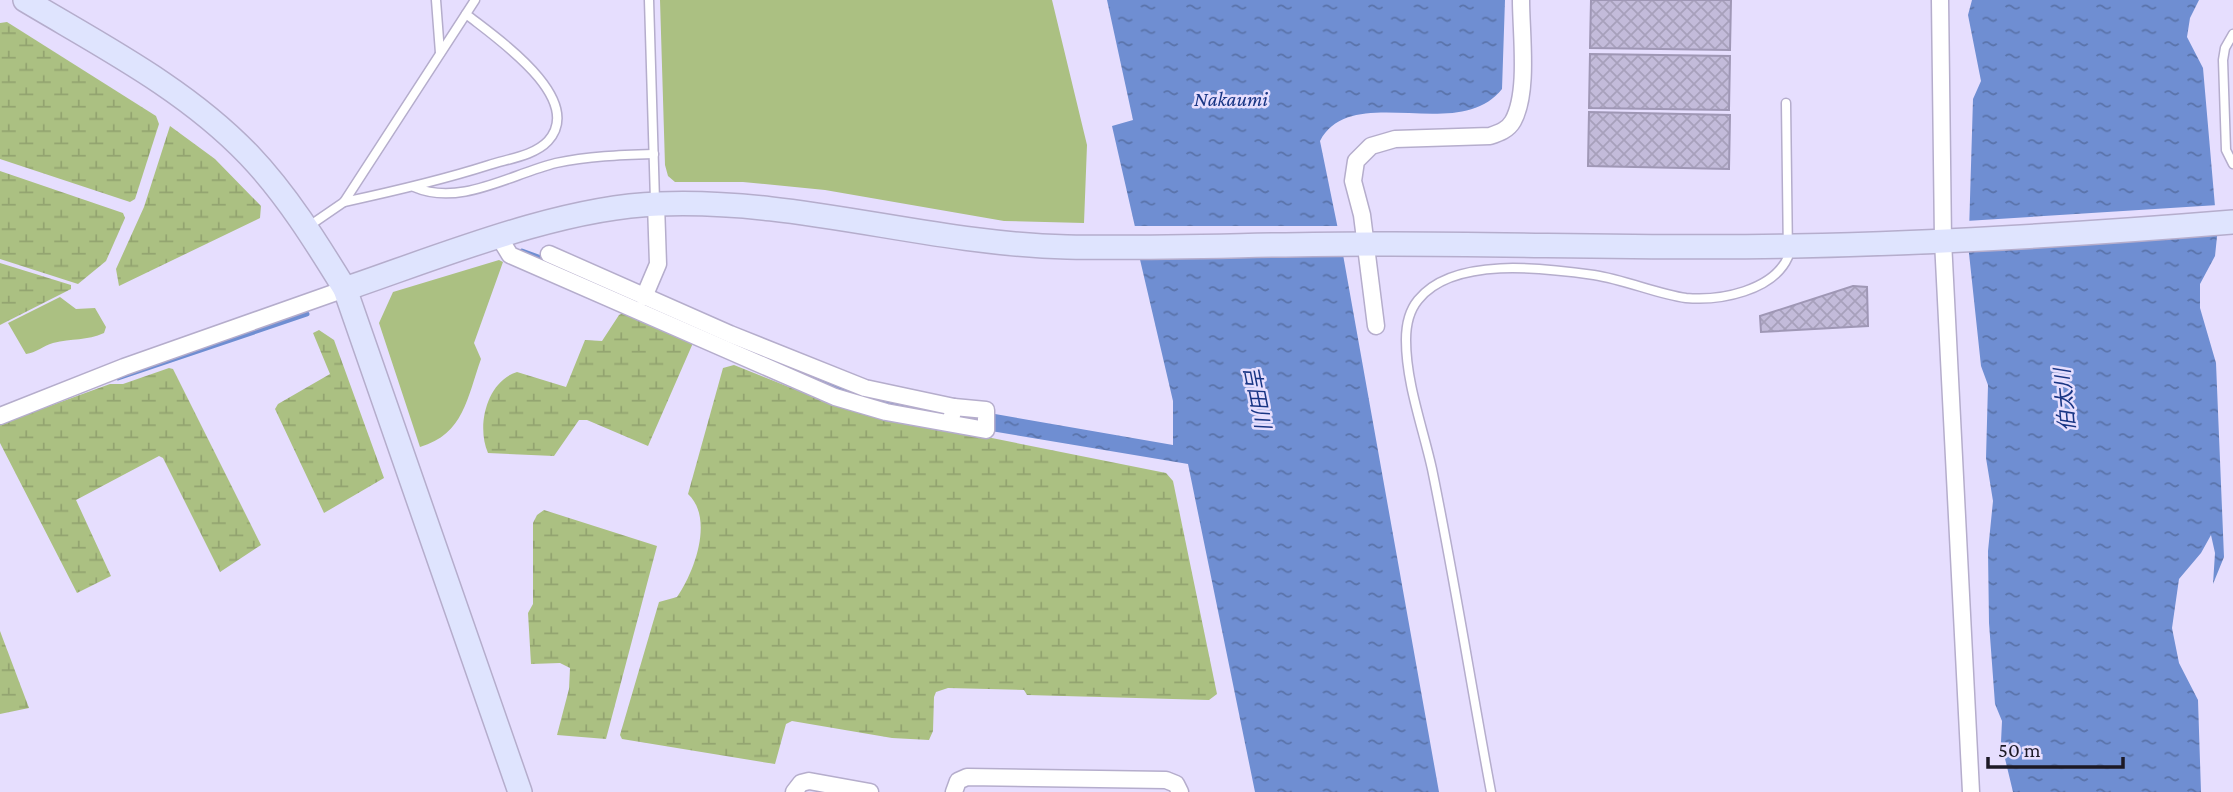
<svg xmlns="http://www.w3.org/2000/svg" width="2233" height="792" font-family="'Crimson Pro','Noto Sans JP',serif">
	<defs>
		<pattern id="wetland-marsh" width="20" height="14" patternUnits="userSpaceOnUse" patternTransform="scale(1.75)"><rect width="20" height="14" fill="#abc082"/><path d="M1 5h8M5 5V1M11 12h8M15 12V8" fill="none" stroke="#93a470"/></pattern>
		<pattern id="water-ripples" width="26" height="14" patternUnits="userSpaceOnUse" patternTransform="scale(1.75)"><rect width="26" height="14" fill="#6f8ed2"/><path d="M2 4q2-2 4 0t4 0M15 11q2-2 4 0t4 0" fill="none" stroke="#5a73aa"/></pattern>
		<pattern id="building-cross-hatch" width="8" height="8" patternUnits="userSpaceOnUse" patternTransform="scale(1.75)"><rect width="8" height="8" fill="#c3bbda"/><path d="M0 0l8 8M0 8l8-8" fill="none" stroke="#a7a0bb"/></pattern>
	</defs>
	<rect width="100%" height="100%" fill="#e6defe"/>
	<g fill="#abc082">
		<path d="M660,0H1052L1087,145L1084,223L1004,221L825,190L743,182H675L668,176L665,165Z"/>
		<path d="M499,260L503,262L474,343L481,359C467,398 464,434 420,447L379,323L393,292Z"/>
		<path d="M60,297L76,309L95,308L106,327L104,333C87,341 72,338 53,343C43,346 36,353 26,354L8,323Z"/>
	</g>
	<g fill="url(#wetland-marsh)">
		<path d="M7,22L156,116L159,124L135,199L130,202L0,159V23Z"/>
		<path d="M170,126L215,159L261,206L260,218L119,286L116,269L144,207Z"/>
		<path d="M0,171L123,213L125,218L106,261L78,284L0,259Z"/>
		<path d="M0,263L71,285V289L0,325Z"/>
		<path d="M623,313L693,343L648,446L587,420H579L554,456L488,453C476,426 487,381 517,372L566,387L585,340L602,341L619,315Z"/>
		<path d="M319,330L334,340L384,478L324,513L275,409L278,404L330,374L313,333Z"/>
		<path d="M734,365L842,408L1166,473L1173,481L1217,694L1209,700L1027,695L1024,690L948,688L936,692L934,697L933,731L929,740L892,738L792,721L786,724L775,764L622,739L620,735L659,602L677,597C695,571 714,518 688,494L723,368Z"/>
		<path d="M169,368L173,369L261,545L220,572L163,458L159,456L76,500L111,576L77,593L0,443V424L110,384H123Z"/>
		<path d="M544,510L657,546L606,739L557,735L569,689L570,668L560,663L531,664L528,613L533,604V523L537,515Z"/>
		<path d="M0,631L29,708L0,714Z"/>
	</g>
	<g fill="url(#water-ripples)">
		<path d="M1107,0H1505L1502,89C1459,144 1352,81 1320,141L1340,239L1138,240L1112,126L1133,120Z"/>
		<path d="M1972,0H2199L2190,18L2187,37L2203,68L2216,218L1969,232L1973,99L1981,81L1968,15Z"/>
		<path d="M2218,227L2215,256L2200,284V308L2216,363L2224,557L2213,584L2215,553L2211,535L2201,553L2179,579L2172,628L2179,663L2198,700L2201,792H2013L2001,742L2002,721L1995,704L1989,623L1988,551L1993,501L1986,458L1988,385L1981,366L1968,244Z"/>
		<path d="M1342,249L1439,792H1255L1188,464L991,431L995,414L1173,445V401L1138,251Z"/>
	</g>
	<g fill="#e6defe">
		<path d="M2218,205L2219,218L1966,233V221Z"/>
		<path d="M1131,226H1341L1344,239L1135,241Z"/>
	</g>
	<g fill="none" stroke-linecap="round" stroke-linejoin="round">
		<g stroke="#6f8ed2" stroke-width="5">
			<path d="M522,251L549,261"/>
			<path d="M653,309L679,320"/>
			<path d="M749,351L858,395L942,412"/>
			<path d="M118,378L307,314"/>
			<path d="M955,415L984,420"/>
		</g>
	</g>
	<g fill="url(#building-cross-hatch)" stroke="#9f97b5" stroke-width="2">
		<path d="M1591,0H1731L1730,50L1590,48Z"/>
		<path d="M1590,54L1730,56L1729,110L1589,108Z"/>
		<path d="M1589,112L1730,115L1729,169L1588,166Z"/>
		<path d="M1853,286L1867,287L1868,326L1761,332L1760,316Z"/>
	</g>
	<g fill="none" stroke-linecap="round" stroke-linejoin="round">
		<defs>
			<g id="lane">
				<path d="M436,0L440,53"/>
				<path d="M649,0L655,201"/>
				<path d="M2233,34L2225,48L2223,60L2226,150L2233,164"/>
				<path d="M414,187C460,207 511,174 556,163C588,156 621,155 654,154"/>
				<path d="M344,202C395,191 439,181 489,165C507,159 534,156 548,141C587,98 492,35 466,14"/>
				<path d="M309,226L344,202L475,0"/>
				<path d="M1491,792C1471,685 1454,576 1432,469C1423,428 1406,383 1406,340C1406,326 1409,311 1418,300C1453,256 1544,268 1594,275C1626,280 1657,294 1686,298C1720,301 1773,291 1788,257L1786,103"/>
			</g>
			<g id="street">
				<path d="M1940,0L1943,241L1971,792"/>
				<path d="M499,237L510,255L835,397L886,412L986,430V410L954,407"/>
				<path d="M549,254L730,334L865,388L954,407L952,415"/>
				<path d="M644,297L658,264L656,204"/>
				<path d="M1376,326L1362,215L1353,181L1356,161L1371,146L1395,139L1490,136C1499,133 1508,130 1513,121C1529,92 1521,34 1521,0"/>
				<path d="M0,416L124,367L345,289"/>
				<path d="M794,792L801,783L809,781L870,792"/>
				<path d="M954,792L958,781L967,777L1166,780L1176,784L1180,792"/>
			</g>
			<g id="secondary">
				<path d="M25,0C102,46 186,89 249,155C287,195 316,242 345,289"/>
				<path d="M520,792L345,289C439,257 560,207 658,204C797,198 929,244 1067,247C1175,249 1284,243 1392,244C1526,244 1660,249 1794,246C1940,243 2087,234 2233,222"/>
			</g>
		</defs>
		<use href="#lane" stroke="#b5adcc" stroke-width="11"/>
		<use href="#street" stroke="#b5adcc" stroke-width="19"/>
		<use href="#secondary" stroke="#b5adcc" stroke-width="26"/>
		<use href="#lane" stroke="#fff" stroke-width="8"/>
		<use href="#street" stroke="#fff" stroke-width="16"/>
		<use href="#secondary" stroke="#dfe4fe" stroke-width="23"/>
	</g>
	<g text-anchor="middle" stroke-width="5" stroke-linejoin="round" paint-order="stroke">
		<g font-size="21" font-style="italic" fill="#183584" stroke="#e6defe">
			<text x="1231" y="106">Nakaumi</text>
			<text transform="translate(1257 397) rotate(79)" y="7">吉田川</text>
			<text transform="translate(2065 400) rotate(-95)" y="7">伯太川</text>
		</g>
	</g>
	<path d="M1988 757v10h135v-10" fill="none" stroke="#1c1925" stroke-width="3.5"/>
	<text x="1998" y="757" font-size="21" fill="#1c1925" stroke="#e6defe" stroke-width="5" paint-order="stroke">50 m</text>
</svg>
